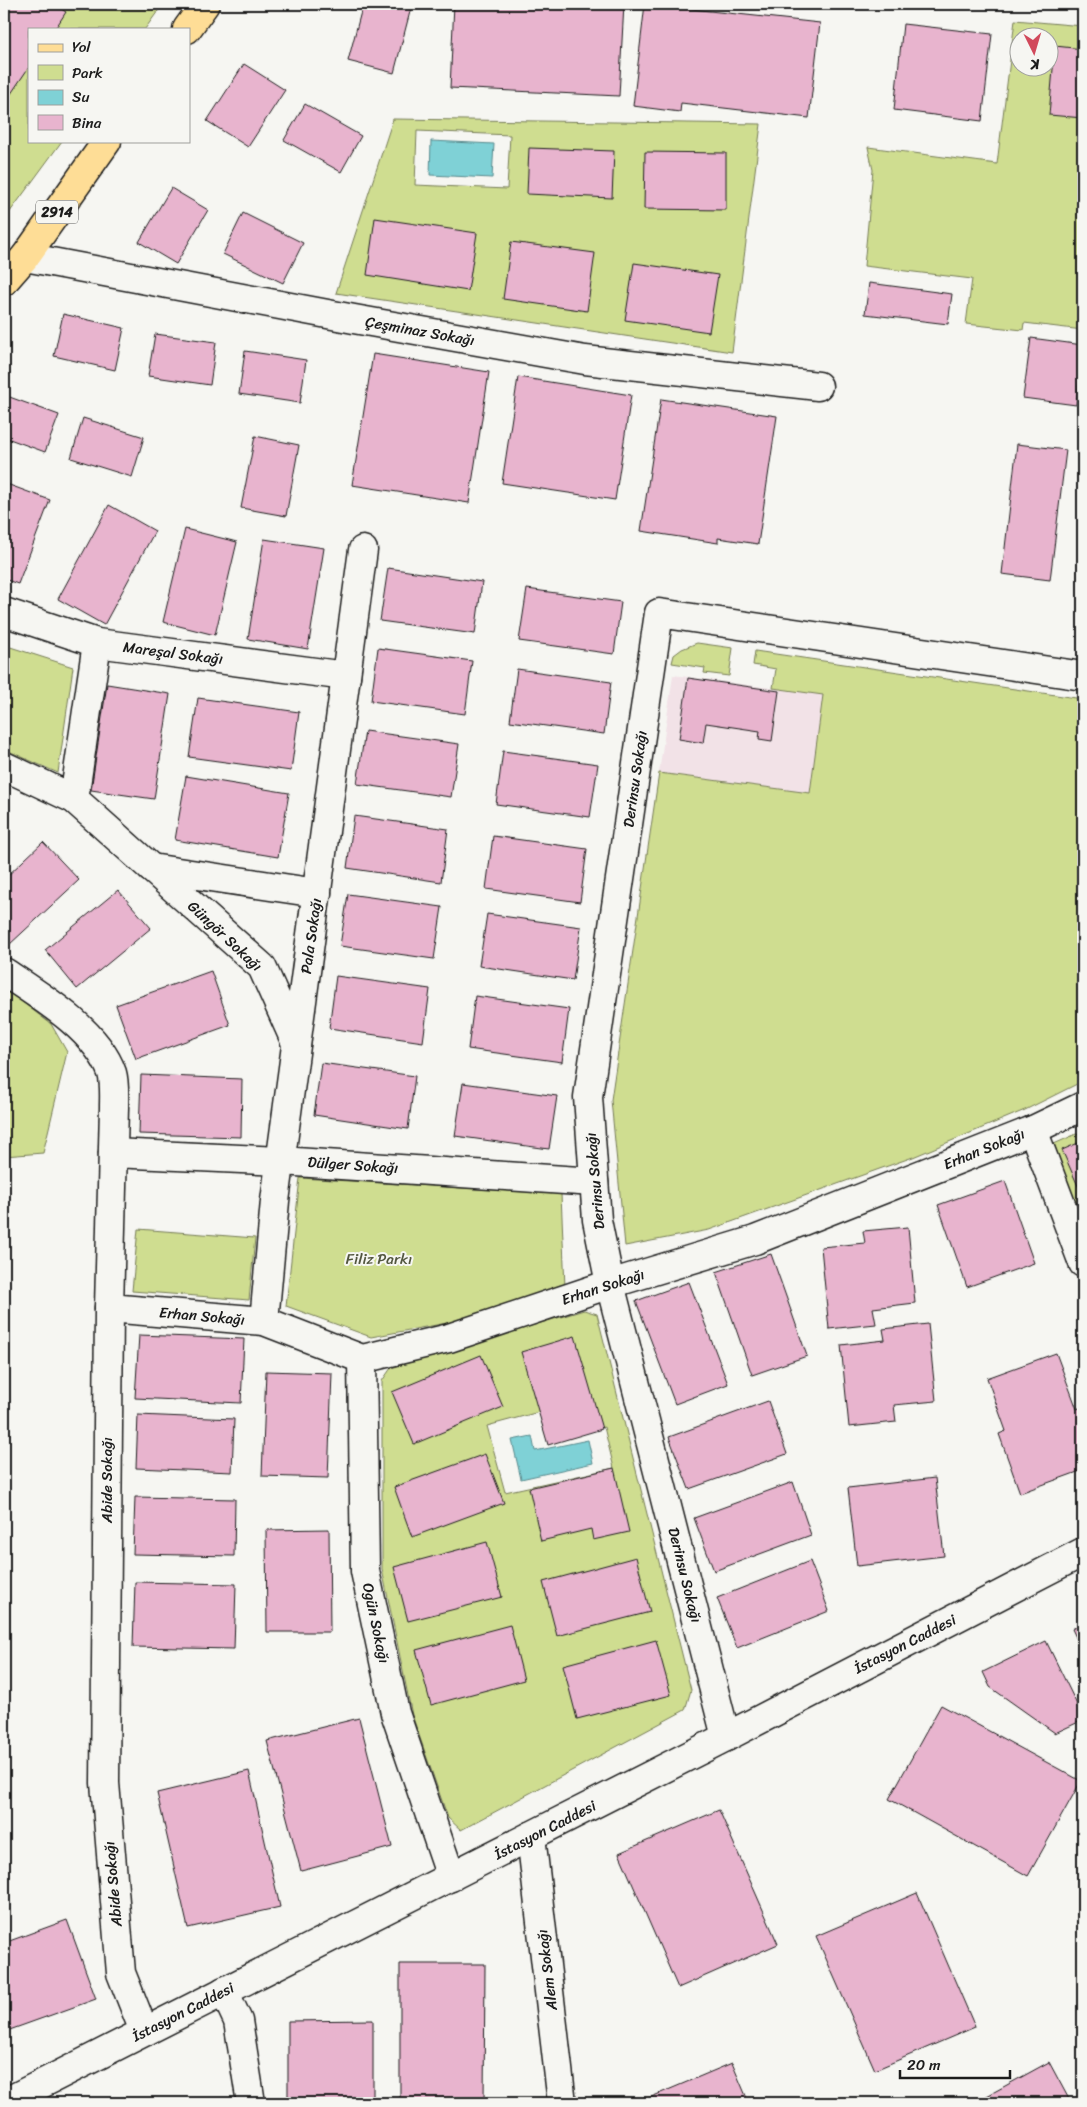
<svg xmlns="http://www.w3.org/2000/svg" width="1087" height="2107" font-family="Sriracha,sans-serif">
	<rect width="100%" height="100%" fill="#f6f6f2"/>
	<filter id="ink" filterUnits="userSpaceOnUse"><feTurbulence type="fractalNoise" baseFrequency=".02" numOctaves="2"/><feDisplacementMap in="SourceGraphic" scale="10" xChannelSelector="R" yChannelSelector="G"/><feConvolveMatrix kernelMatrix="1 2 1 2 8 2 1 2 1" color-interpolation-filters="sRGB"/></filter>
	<g filter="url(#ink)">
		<path fill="#f2e2e7" d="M673,675L823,695L810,793L659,773Z"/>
		<g fill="#cfdd90" stroke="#767c56" fill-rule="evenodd">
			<path d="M4,4H163L145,29H29V141H62L4,220Z"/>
			<path d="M1015,20L1083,26V330L1024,323L1023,330L966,324L972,279L864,266L873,170L868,147L997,164ZM1020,38H1050V68H1020Z"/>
			<path d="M393,119L761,124L732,352L336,293ZM417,131L510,135L507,189L415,185Z"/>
			<path d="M697,643L733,648L729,676L704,673L705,668L672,663L674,655L682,649Z"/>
			<path d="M4,645L73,667L58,773L4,749Z"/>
			<path d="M755,651L1083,699V1081L1025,1110L913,1157L709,1230L625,1246L611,1100L659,773L810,793L823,695L773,688L776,669L753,665Z"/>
			<path d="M4,988L51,1024L67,1052L43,1153L4,1156Z"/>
			<path d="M1083,1131V1223L1054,1144Z"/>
			<path d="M300,1178L561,1194L565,1287L458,1321L371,1337L286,1306Z"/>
			<path d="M138,1229L255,1238L249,1300L132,1291Z"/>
			<path d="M584,1310L597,1314L691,1690L685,1710L461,1830L448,1818L412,1715L382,1569V1381L391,1368ZM539,1412L548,1443L604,1427L614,1468L505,1492L487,1426Z"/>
		</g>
		<g fill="#7fd1d6" stroke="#57898c">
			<path d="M431,141L494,144L492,178L430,175Z"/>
			<path d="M532,1436L535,1451L588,1440L593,1463L521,1479L512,1440Z"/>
		</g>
		<g fill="#e8b4ce" stroke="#1c1c1c">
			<path d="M4,4H54L66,12L55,29H29V67L4,104Z"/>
			<path d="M363,4H412L394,73L348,61Z"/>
			<path d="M454,4H624L619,96L450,88Z"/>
			<path d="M645,4L820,23L809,118L681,103L680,112L633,106Z"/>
			<path d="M903,24L992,34L982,121L894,110Z"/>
			<path d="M1055,46L1083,49V118L1049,115Z"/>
			<path d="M244,64L285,90L248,147L207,121Z"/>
			<path d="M305,104L361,136L341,172L284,140Z"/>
			<path d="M529,148L614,151L612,198L527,194Z"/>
			<path d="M645,152L726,153V210L644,209Z"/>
			<path d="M171,188L208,210L176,264L139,242Z"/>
			<path d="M243,213L303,243L283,283L223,254Z"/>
			<path d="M375,218L477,233L468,291L367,275Z"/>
			<path d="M511,242L595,253L587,311L503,299Z"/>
			<path d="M634,263L718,275L709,332L625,320Z"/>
			<path d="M869,283L952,294L948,324L865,314Z"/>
			<path d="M63,314L124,328L115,370L54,356Z"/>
			<path d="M155,334L216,342L210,385L148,376Z"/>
			<path d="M1031,338L1083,345L1076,405L1023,398Z"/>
			<path d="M245,351L306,360L300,403L239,394Z"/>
			<path d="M373,354L489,372L469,503L352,485Z"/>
			<path d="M518,377L631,395L615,500L502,483Z"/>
			<path d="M4,395L59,415L45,452L4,437Z"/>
			<path d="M661,399L777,416L758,544L718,538V543L641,531Z"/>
			<path d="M83,418L144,437L132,477L71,458Z"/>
			<path d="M255,436L299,445L286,516L241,508Z"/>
			<path d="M1017,444L1066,450L1050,580L1002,574Z"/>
			<path d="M4,483L50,500L18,584L4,579Z"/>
			<path d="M109,505L155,531L104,625L58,599Z"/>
			<path d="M185,529L237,542L215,635L163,622Z"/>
			<path d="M264,539L324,548L308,649L248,639Z"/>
			<path d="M388,568L482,582L475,634L380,621Z"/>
			<path d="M527,589L621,602L614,654L519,641Z"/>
			<path d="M378,648L472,661L465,714L371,701Z"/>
			<path d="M517,669L611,682L604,734L510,721Z"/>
			<path d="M688,678L779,691L772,741L759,739L760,731L706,723L703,743L679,739Z"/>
			<path d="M107,684L170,694L154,799L91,790Z"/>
			<path d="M198,698L299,712L291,771L189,757Z"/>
			<path d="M365,731L459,744L451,797L357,784Z"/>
			<path d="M503,751L598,764L590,817L496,804Z"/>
			<path d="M186,776L289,793L278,857L175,840Z"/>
			<path d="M354,816L448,829L441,882L347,868Z"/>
			<path d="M493,836L587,849L580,902L486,889Z"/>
			<path d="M43,842L79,880L9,945L4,939V879Z"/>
			<path d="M118,890L151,928L77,989L45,950Z"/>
			<path d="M348,894L442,907L434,959L340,946Z"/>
			<path d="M487,914L581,927L573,980L479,966Z"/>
			<path d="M211,971L230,1025L136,1059L116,1005Z"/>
			<path d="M336,976L430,989L423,1042L329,1028Z"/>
			<path d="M475,996L569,1009L562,1062L468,1049Z"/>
			<path d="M321,1063L415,1076L408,1129L314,1115Z"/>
			<path d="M141,1075L242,1079L241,1137L139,1134Z"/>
			<path d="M463,1083L557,1096L549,1149L455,1136Z"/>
			<path d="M1083,1141V1197L1062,1150Z"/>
			<path d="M1005,1181L1034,1263L967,1287L938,1205Z"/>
			<path d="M908,1227L915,1303L873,1308L876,1324L829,1329L821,1247L865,1243L863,1231Z"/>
			<path d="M771,1254L807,1356L752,1375L716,1272Z"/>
			<path d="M689,1282L728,1384L675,1404L636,1301Z"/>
			<path d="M928,1324L936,1401L894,1405L896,1422L849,1427L841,1345L885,1340L883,1329Z"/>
			<path d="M139,1335L244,1339L241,1403L135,1398Z"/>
			<path d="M575,1336L602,1429L548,1445L521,1352Z"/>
			<path d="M1056,1353L1077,1409L1083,1406V1470L1020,1493L999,1434L1006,1431L987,1378Z"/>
			<path d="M481,1355L503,1407L414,1444L392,1392Z"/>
			<path d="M266,1371L332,1373L328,1478L262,1476Z"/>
			<path d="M768,1401L787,1454L689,1489L669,1437Z"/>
			<path d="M138,1415L234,1419L232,1472L136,1468Z"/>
			<path d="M485,1454L504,1503L412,1537L394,1487Z"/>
			<path d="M614,1468L629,1532L593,1540L591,1529L541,1541L529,1488Z"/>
			<path d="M935,1478L944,1556L857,1566L848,1488Z"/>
			<path d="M793,1482L811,1535L714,1571L694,1518Z"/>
			<path d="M135,1497L235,1499L234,1556L133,1554Z"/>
			<path d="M329,1529L330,1632H267L266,1530Z"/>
			<path d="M487,1542L502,1597L408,1621L394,1567Z"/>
			<path d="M636,1557L650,1612L557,1636L543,1582Z"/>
			<path d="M810,1561L829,1611L737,1648L717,1598Z"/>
			<path d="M135,1582L236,1584L234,1649L133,1647Z"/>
			<path d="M1083,1623V1652L1072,1629Z"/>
			<path d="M510,1625L524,1680L431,1705L416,1650Z"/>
			<path d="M656,1640L671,1695L577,1719L563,1665Z"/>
			<path d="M1046,1641L1083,1717V1720L1055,1733L990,1687L983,1672Z"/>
			<path d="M941,1705L1081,1781L1028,1876L889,1799Z"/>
			<path d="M359,1718L392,1847L301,1871L267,1741Z"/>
			<path d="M249,1771L280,1907L188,1928L157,1793Z"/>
			<path d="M719,1810L778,1944L678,1988L619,1853Z"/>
			<path d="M917,1893L975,2027L875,2070L816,1936Z"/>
			<path d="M67,1920L96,1999L4,2032V1943Z"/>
			<path d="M400,1964H485L484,2103H400Z"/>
			<path d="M373,2020V2103H288V2021Z"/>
			<path d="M1049,2062L1071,2103H974Z"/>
			<path d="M732,2063L749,2103H637Z"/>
		</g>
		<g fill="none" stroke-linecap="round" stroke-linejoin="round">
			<defs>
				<g id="minor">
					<path d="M25,257L354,319L585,360L818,386"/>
					<path d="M4,612L97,643L346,676"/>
					<path d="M4,766L74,799L262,967L296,1043"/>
					<path d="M74,799L97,643"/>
					<path d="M151,868L317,893"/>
					<path d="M4,972C40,996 97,1030 112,1073C115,1083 114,1097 114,1107L109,1308L105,1783L121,1973L144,2031"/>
					<path d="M1033,1130L1083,1263"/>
					<path d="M113,1153L281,1161L594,1182"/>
					<path d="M109,1308L264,1321L362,1359L449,1338L610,1284L755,1240L1033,1130L1083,1106"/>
					<path d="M264,1321L275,1201L363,550"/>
					<path d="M362,1359L365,1571L395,1713L451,1877"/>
					<path d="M726,1737L610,1284L597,1220L588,1097L659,613L1083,676"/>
					<path d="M531,1836L562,2103"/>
					<path d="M224,1991L238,2021L251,2103"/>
					<path d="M4,2103L726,1737L1083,1552"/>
				</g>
				<g id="major">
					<path d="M187,29L205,4"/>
					<path d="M4,281L25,257L107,141"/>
				</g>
			</defs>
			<use href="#minor" stroke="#1c1c1c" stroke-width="31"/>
			<use href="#major" stroke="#1c1c1c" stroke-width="31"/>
			<use href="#minor" stroke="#f6f6f2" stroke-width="28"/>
			<use href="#major" stroke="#fedd96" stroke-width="28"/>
		</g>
	</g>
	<g text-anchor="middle" stroke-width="4" stroke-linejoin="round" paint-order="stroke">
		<rect fill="#f6f6f2" stroke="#5d5d5c" stroke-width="1" x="36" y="200.5" width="42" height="23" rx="4"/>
		<g font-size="14" font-weight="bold" fill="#1c1c1c">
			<text x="57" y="217">2914</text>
		</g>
		<g font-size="15" fill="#1c1c1c" stroke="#f6f6f2">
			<text transform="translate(420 331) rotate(10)" y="5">Çeşminaz Sokağı</text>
			<text transform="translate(173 653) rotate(7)" y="5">Mareşal Sokağı</text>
			<text transform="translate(635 779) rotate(-82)" y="5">Derinsu Sokağı</text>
			<text transform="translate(225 936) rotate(43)" y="5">Güngör Sokağı</text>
			<text transform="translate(311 936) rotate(-82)" y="5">Pala Sokağı</text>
			<text transform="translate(984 1149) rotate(-22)" y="5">Erhan Sokağı</text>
			<text transform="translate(353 1165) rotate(4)" y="5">Dülger Sokağı</text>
			<text transform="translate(595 1181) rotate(-95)" y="5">Derinsu Sokağı</text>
			<text transform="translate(603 1287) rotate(-18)" y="5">Erhan Sokağı</text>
			<text transform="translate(202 1316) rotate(5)" y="5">Erhan Sokağı</text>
			<text transform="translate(107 1480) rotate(-90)" y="5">Abide Sokağı</text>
			<text transform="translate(685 1575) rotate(76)" y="5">Derinsu Sokağı</text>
			<text transform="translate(376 1623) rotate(78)" y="5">Ogün Sokağı</text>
			<text transform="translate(905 1644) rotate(-27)" y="5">İstasyon Caddesi</text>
			<text transform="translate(545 1830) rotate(-27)" y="5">İstasyon Caddesi</text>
			<text transform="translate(113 1884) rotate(-95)" y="5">Abide Sokağı</text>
			<text transform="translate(547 1970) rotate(-97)" y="5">Alem Sokağı</text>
			<text transform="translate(183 2012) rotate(-27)" y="5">İstasyon Caddesi</text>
		</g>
		<g font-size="15" fill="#52563f" stroke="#f6f6f2">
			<text x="379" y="1264">Filiz Parkı</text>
		</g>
	</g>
	<rect width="1087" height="2107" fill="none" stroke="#f6f6f2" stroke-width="20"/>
	<rect x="10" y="10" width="1067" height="2087" fill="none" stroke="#1c1c1c" stroke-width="2" filter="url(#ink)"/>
	<rect x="28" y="28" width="162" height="115" fill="#f6f6f2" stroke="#9f9f9c"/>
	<rect x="38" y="44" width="25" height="8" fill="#fedd96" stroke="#9f9f9c"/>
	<text x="72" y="52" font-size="15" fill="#1c1c1c">Yol</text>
	<rect x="38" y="65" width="25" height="15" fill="#cfdd90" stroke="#9f9f9c"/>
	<text x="72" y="78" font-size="15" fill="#1c1c1c">Park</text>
	<rect x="38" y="90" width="25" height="15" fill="#7fd1d6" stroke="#9f9f9c"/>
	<text x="72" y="102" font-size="15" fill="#1c1c1c">Su</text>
	<rect x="38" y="115" width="25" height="15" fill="#e8b4ce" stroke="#9f9f9c"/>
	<text x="72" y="128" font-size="15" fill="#1c1c1c">Bina</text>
	<g transform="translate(1034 52) rotate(175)"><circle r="24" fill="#f6f6f2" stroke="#9f9f9c"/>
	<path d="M0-4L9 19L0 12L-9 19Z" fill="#d1495b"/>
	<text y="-8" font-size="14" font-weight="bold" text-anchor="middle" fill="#1c1c1c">K</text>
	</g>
	<path d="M900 2070v8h110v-8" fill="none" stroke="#1c1c1c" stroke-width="2.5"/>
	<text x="907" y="2070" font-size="15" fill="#1c1c1c" stroke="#f6f6f2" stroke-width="4" paint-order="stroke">20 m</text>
</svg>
